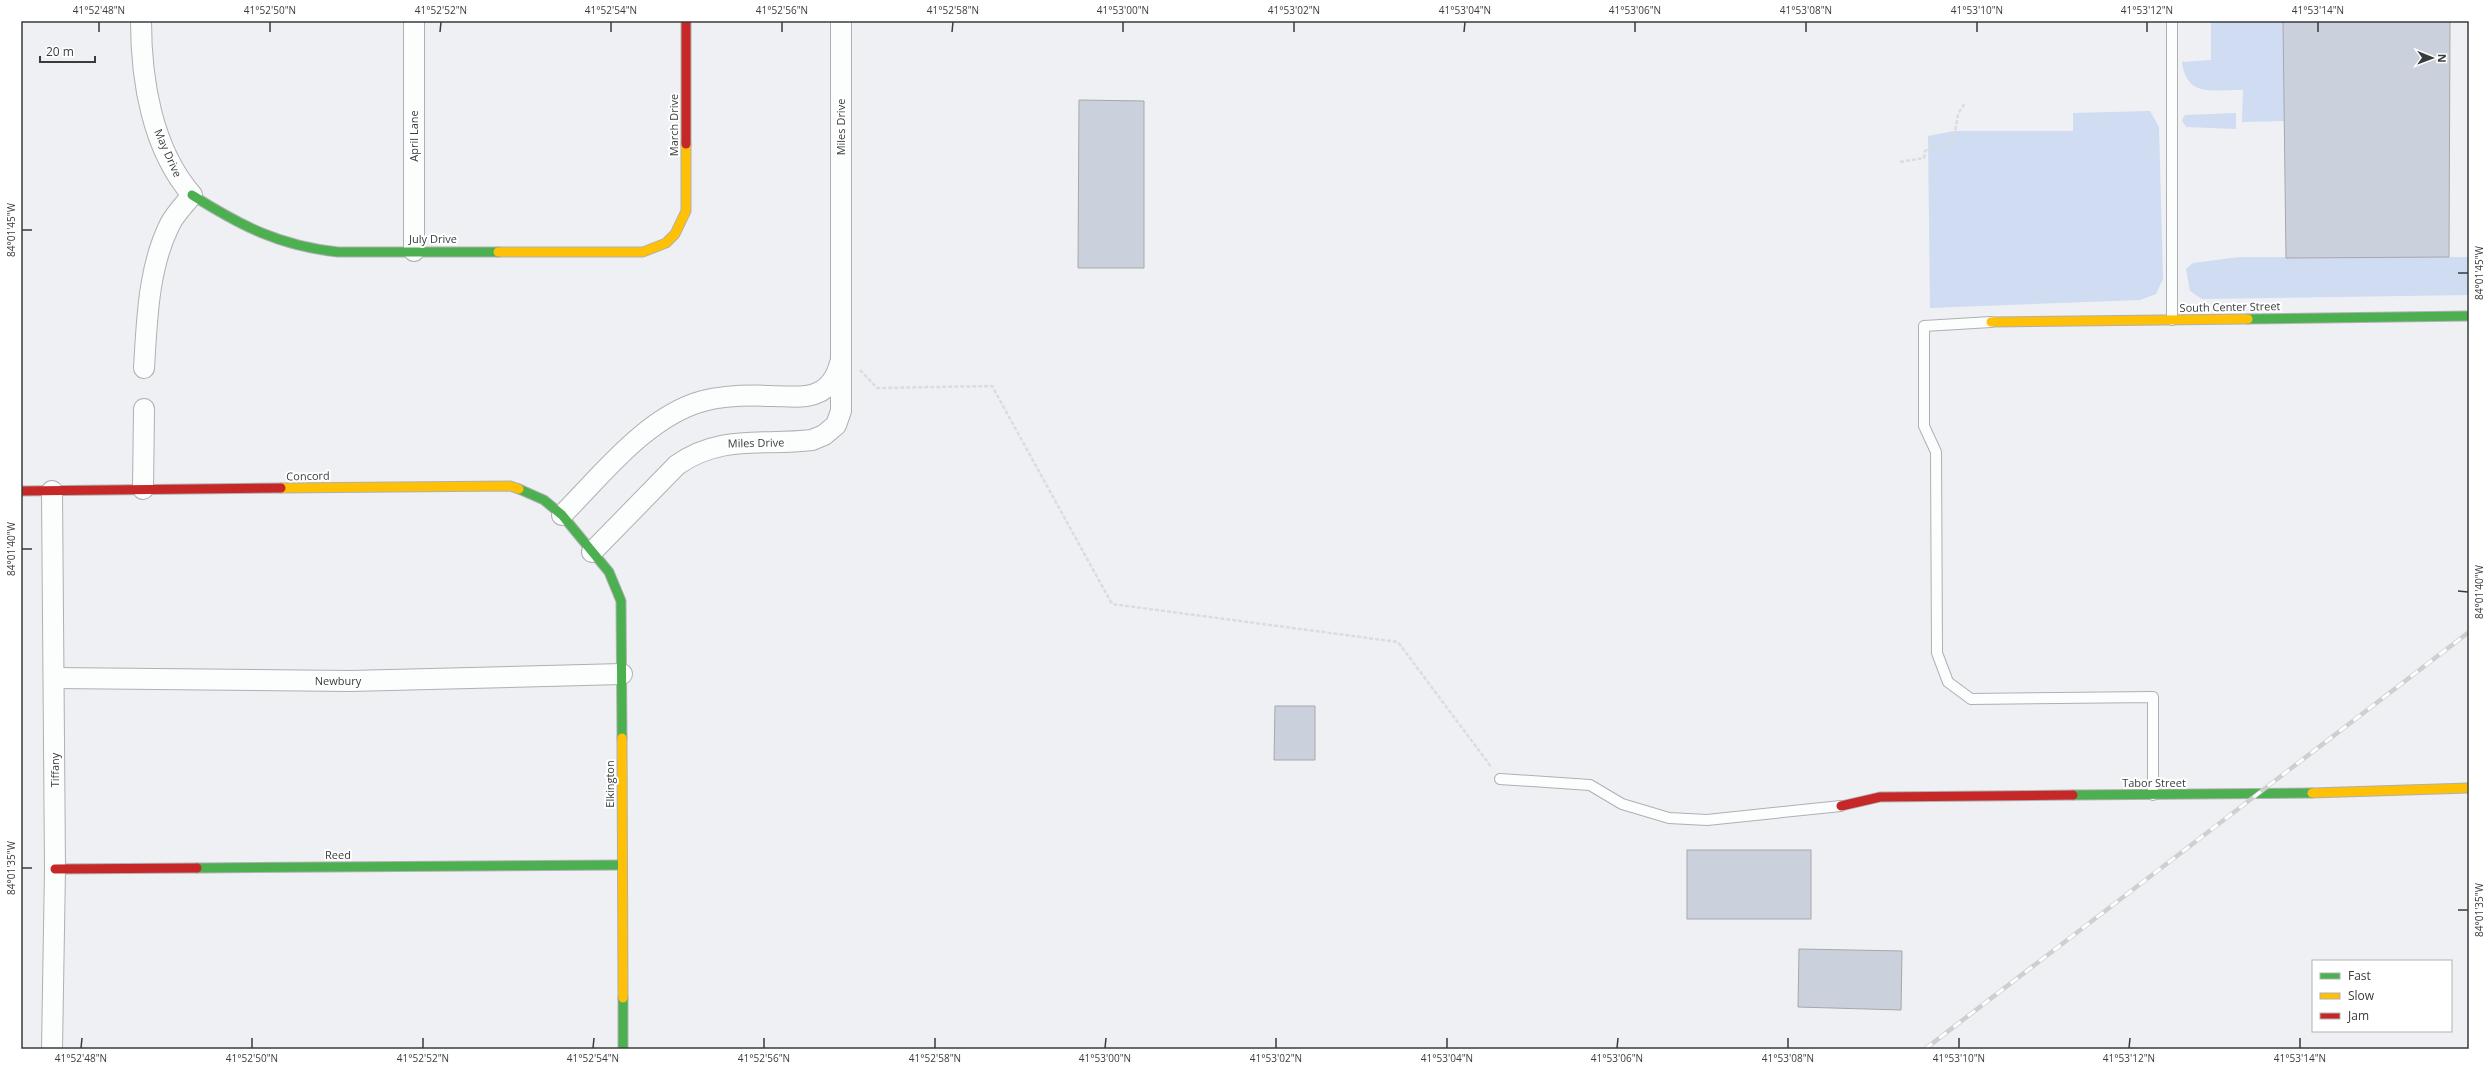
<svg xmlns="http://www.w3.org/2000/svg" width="2490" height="1070" font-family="'Open Sans',sans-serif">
	<rect width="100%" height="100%" fill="#eef0f3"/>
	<g fill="#cfdcf1">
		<path d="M2211,21H2283L2284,121L2242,122L2243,90C2214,89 2187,99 2182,62L2211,60Z"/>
		<path d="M2150,111L2159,127L2163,279L2156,294L2140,300L1930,308L1928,136L1954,131H2073V113Z"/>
		<path d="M2236,113V129L2186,127L2182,120L2185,115Z"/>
		<path d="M2239,257H2469V295L2202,299L2190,291L2186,269L2193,263Z"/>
	</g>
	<g fill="#cbd1dc" stroke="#a6a8aa">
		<path d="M2283,21H2450L2449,257L2286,258Z"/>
		<path d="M1079,100L1144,101V268H1078Z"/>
		<path d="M1275,706H1315V760H1274Z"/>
		<rect x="1687" y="850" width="124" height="69"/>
		<path d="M1799,949L1902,951L1901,1010L1798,1007Z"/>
	</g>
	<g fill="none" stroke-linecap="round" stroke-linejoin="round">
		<defs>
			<g id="lane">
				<path d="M2172,21V320"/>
				<path d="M1991,322L1924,326V426L1936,452L1937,653L1948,682L1971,699L2153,697V795"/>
				<path d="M1500,779L1590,785L1622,804L1669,818L1707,820L1841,806"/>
			</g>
			<g id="street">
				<path d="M141,21C141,80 152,149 192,195C185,204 175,214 170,224C148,268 147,320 144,368"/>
				<path d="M414,21V251"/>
				<path d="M143,489L144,409"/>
				<path d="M562,515C601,476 647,416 703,401C726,395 749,395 772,396C787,396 804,399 817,393C830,388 837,375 840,363"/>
				<path d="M592,552L677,465C721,434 763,446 812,440L824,435L836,425L841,411V21"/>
				<path d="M55,678L350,681L622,674"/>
				<path d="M52,1049L55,869L52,491"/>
			</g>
			<g id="fast">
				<path d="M192,195C241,226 280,246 338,252H498"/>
				<path d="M2248,319L2469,316"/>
				<path d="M519,489L544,500L562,515L609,572L621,601L622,738"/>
				<path d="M2073,795L2312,793"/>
				<path d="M197,868L622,865"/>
				<path d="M623,998V1049"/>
			</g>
			<g id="slow">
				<path d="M498,252H643L666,243L675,234L686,211V144"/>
				<path d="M1991,322L2248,319"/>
				<path d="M281,488L510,486L519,489"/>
				<path d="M622,738L623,998"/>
				<path d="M2312,793L2469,788"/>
			</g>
			<g id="jam">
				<path d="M686,21V144"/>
				<path d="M21,491L281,488"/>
				<path d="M1841,806L1880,797L2073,795"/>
				<path d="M55,869L197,868"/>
			</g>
		</defs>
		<use href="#lane" stroke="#aeb0b2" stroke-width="12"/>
		<use href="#street" stroke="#aeb0b2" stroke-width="22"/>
		<use href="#fast" stroke="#aeb0b2" stroke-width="11"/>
		<use href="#slow" stroke="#aeb0b2" stroke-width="11"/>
		<use href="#jam" stroke="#aeb0b2" stroke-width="11"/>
		<g stroke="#dbdcdd" stroke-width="2.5" stroke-dasharray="4 2" stroke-linecap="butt">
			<path d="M1900,162L1924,158L1925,151C1935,144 1944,145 1954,139L1958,114L1965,103"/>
			<path d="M860,370L877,388L992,386L1112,604L1398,642L1492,768"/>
		</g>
		<use href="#lane" stroke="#fcfdfd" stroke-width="10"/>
		<use href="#street" stroke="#fcfdfd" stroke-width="20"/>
		<use href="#fast" stroke="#4caf50" stroke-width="9"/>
		<use href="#slow" stroke="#ffc107" stroke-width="9"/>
		<use href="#jam" stroke="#c62828" stroke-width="9"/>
		<defs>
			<path id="rail" d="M1925,1049L2469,632"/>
		</defs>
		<use href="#rail" stroke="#cfcfcf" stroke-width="4.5"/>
		<use href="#rail" stroke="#fff" stroke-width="3" stroke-dasharray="9" stroke-linecap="butt"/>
	</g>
	<path fill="none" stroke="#393b3d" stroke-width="1.5" d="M99,32V22M270,32V22M440,32L441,22M611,32V22M782,32V22M952,32L953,22M1123,32V22M1294,32V22M1464,32L1465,22M1635,32V22M1806,32V22M1977,32V22M2147,32V22M2318,32V22M22,230H32M2458,273H2468M22,549H32M2458,591L2468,592M22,868H32M2458,910H2468M81,1048L82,1038M252,1048V1038M423,1048V1038M593,1048L594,1038M764,1048V1038M935,1048V1038M1105,1048L1106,1038M1276,1048V1038M1447,1048V1038M1617,1048L1618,1038M1788,1048V1038M1959,1048V1038M2129,1048L2130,1038M2300,1048V1038"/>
	<g text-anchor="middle" stroke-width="4" stroke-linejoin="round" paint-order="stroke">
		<g font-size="11" fill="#393b3d" stroke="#fff">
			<text transform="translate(674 125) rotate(-90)" y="4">March Drive</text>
			<text transform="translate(841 127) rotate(-90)" y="4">Miles Drive</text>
			<text transform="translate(414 136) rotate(-90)" y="4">April Lane</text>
			<text transform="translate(168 153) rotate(66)" y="4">May Drive</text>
			<text x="433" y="243">July Drive</text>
			<text transform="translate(2230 307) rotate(-1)" y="4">South Center Street</text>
			<text transform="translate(756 443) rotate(-1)" y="4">Miles Drive</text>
			<text transform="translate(308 476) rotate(-1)" y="4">Concord</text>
			<text x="338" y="685">Newbury</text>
			<text transform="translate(55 770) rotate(-90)" y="4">Tiffany</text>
			<text x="2154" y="787">Tabor Street</text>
			<text transform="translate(610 784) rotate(-90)" y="4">Elkington</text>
			<text x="338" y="859">Reed</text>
		</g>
	</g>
	<rect width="2490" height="1070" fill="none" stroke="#ffffff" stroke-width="44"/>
	<rect x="2312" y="960" width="140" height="72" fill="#ffffff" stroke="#b0b1b1"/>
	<rect x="2320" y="973" width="20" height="6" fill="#4caf50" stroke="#b0b1b1"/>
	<text x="2348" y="980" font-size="12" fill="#393b3d">Fast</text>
	<rect x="2320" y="993" width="20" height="6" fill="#ffc107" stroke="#b0b1b1"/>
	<text x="2348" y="1000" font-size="12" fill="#393b3d">Slow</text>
	<rect x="2320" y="1013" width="20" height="6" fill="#c62828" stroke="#b0b1b1"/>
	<text x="2348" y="1020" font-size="12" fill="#393b3d">Jam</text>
	<g transform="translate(2432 58) rotate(91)" stroke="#ffffff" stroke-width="3" paint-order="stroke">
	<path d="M0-3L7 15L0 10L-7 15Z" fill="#393b3d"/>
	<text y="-6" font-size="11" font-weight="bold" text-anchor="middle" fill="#393b3d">N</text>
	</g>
	<path d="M40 56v6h55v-6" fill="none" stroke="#393b3d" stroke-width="2"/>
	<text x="46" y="56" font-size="12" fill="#393b3d" stroke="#ffffff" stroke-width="3" paint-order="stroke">20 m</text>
	<rect x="22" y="22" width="2446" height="1026" fill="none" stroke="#393b3d" stroke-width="1.5"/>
	<g font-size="10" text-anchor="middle" fill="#393b3d">
		<text x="99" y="14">41°52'48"N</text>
		<text x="270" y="14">41°52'50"N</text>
		<text x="441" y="14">41°52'52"N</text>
		<text x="611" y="14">41°52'54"N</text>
		<text x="782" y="14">41°52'56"N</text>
		<text x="953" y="14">41°52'58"N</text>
		<text x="1123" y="14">41°53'00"N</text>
		<text x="1294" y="14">41°53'02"N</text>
		<text x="1465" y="14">41°53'04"N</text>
		<text x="1635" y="14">41°53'06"N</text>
		<text x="1806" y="14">41°53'08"N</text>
		<text x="1977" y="14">41°53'10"N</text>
		<text x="2147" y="14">41°53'12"N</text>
		<text x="2318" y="14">41°53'14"N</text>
		<text transform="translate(11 230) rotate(-90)" y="4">84°01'45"W</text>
		<text transform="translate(2479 273) rotate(-90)" y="4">84°01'45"W</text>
		<text transform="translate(11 549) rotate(-90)" y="4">84°01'40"W</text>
		<text transform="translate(2479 592) rotate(-90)" y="4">84°01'40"W</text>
		<text transform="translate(11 868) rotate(-90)" y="4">84°01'35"W</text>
		<text transform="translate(2479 910) rotate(-90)" y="4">84°01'35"W</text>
		<text x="81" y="1062">41°52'48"N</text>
		<text x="252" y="1062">41°52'50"N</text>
		<text x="423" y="1062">41°52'52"N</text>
		<text x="593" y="1062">41°52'54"N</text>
		<text x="764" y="1062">41°52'56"N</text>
		<text x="935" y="1062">41°52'58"N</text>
		<text x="1105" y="1062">41°53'00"N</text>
		<text x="1276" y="1062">41°53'02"N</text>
		<text x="1447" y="1062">41°53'04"N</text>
		<text x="1617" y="1062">41°53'06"N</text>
		<text x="1788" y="1062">41°53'08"N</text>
		<text x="1959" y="1062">41°53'10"N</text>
		<text x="2129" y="1062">41°53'12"N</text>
		<text x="2300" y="1062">41°53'14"N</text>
	</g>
</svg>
